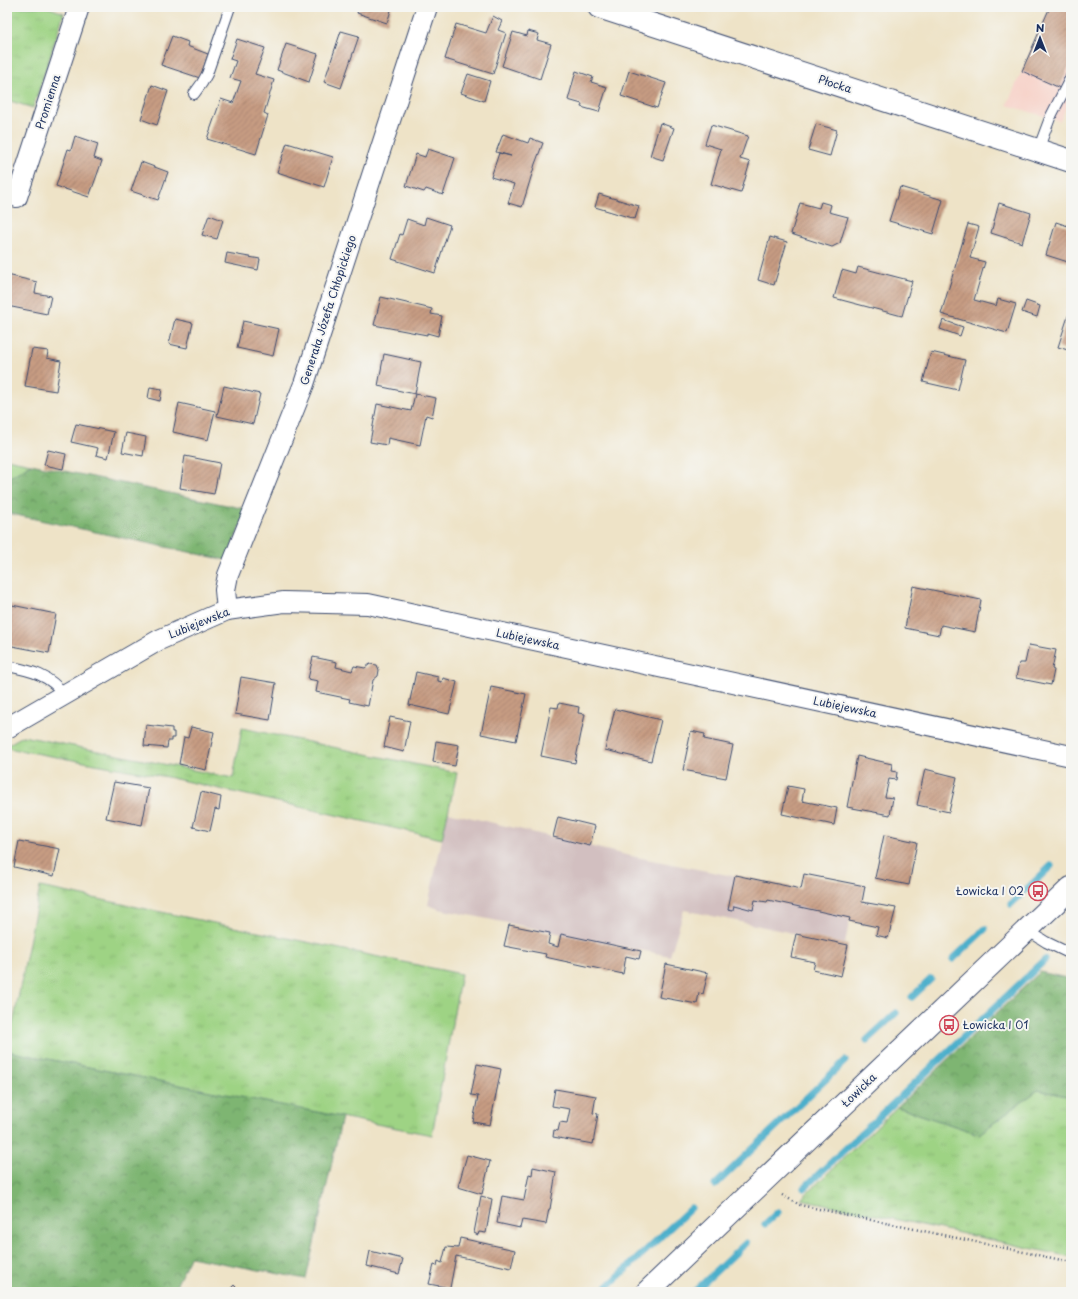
<svg xmlns="http://www.w3.org/2000/svg" width="1078" height="1299" font-family="'Playpen Sans',sans-serif">
	<defs>
		<pattern id="grass-tufts" width="24" height="20" patternUnits="userSpaceOnUse"><rect width="24" height="20" fill="#9ed384"/><path d="M3 7l-1-3M5 7V3M7 7l1-3M15 17l-1-3M17 17v-4M19 17l1-3" fill="none" stroke="#88b574"/></pattern>
		<pattern id="forest-crowns" width="20" height="18" patternUnits="userSpaceOnUse"><rect width="20" height="18" fill="#7eb572"/><path d="M2 6a3 3 0 1 1 6 0M12 15a3 3 0 1 1 6 0" fill="none" stroke="#669461"/></pattern>
		<pattern id="building-hatch" width="6" height="6" patternUnits="userSpaceOnUse"><rect width="6" height="6" fill="#c79c82"/><path d="M-1 1l2-2M0 6l6-6M5 7l2-2" fill="none" stroke="#a1806e"/></pattern>
	</defs>
	<rect width="100%" height="100%" fill="#f6f6f2"/>
	<filter id="ink" filterUnits="userSpaceOnUse"><feTurbulence type="fractalNoise" baseFrequency=".025" numOctaves="2"/><feDisplacementMap in="SourceGraphic" scale="8" xChannelSelector="R" yChannelSelector="G"/><feConvolveMatrix kernelMatrix="1 2 1 2 8 2 1 2 1" color-interpolation-filters="sRGB"/></filter>
	<filter id="wash" filterUnits="userSpaceOnUse"><feTurbulence type="fractalNoise" baseFrequency=".012" numOctaves="4" result="noise"/><feDisplacementMap in="SourceGraphic" scale="16" xChannelSelector="R" yChannelSelector="G"/><feGaussianBlur stdDeviation="0.9" result="paint"/><feColorMatrix in="noise" values="0 0 0 0 0 0 0 0 0 0 0 0 0 0 0 0 0 1.4 0 .05"/><feComposite in="paint" operator="in"/></filter>
	<g filter="url(#wash)">
		<rect width="100%" height="100%" fill="#eee3c7"/>
		<path fill="#f7d1c8" d="M1050,7H1071V97L1060,121L1007,105Z"/>
		<path fill="#d2bfc0" d="M448,812L626,855L853,900L845,944L684,910L670,956L439,909L428,905Z"/>
		<g fill="url(#grass-tufts)" stroke="#5c8171">
			<path d="M7,7H47L64,13L33,108L7,100Z"/>
			<path d="M7,459L31,464L7,479Z"/>
			<path d="M242,728L457,773L442,839L167,777L7,748V745L23,736L233,778Z"/>
			<path d="M40,887L461,974L432,1135L7,1051V1023L13,1024Z"/>
			<path d="M1038,1090L1071,1097V1257L801,1199L897,1107L979,1134Z"/>
		</g>
		<g fill="url(#forest-crowns)" stroke="#4c7268">
			<path d="M31,464L236,507L248,509L226,560L7,513V479Z"/>
			<path d="M1040,972L1071,979V1097L1038,1090L979,1134L897,1107Z"/>
			<path d="M7,1051L342,1117L306,1279L190,1257L173,1292H7Z"/>
		</g>
		<g fill="none" stroke-linecap="round" stroke-linejoin="round">
			<g stroke="#4cafcb" stroke-width="7">
				<path d="M1011,904L1051,866"/>
				<path d="M953,959L985,929"/>
				<path d="M912,997L931,979"/>
				<path d="M867,1040L896,1013"/>
				<path d="M715,1185L845,1061"/>
				<path d="M804,1188L1045,960"/>
				<path d="M765,1224L778,1212"/>
				<path d="M604,1290L691,1208"/>
				<path d="M694,1292L746,1243"/>
			</g>
		</g>
		<g id="blocks">
			<g fill="url(#building-hatch)">
				<path d="M359,7H392L387,23L357,13Z"/>
				<path d="M1050,7H1071V62L1060,88L1022,71Z"/>
				<path d="M493,16L502,21L498,30L506,33L493,74L445,59L456,24L486,33Z"/>
				<path d="M341,31L359,36L341,88L324,82Z"/>
				<path d="M528,31L539,34L537,40L551,44L540,79L502,66L513,32L527,36Z"/>
				<path d="M172,36L188,42L187,46L208,54L200,78L161,65Z"/>
				<path d="M237,39L265,48L255,74L274,80L264,113L268,115L256,154L207,139L221,99L233,103L241,81L230,78L236,61L230,59Z"/>
				<path d="M286,44L318,54L309,82L277,70Z"/>
				<path d="M576,71L593,77L591,82L607,87L599,112L581,107L582,104L568,100Z"/>
				<path d="M629,71L666,83L657,108L621,96Z"/>
				<path d="M468,74L490,81L484,101L461,93Z"/>
				<path d="M152,85L168,91L157,125L141,119Z"/>
				<path d="M660,123L674,128L663,160L650,156Z"/>
				<path d="M816,124L837,130L830,156L808,150Z"/>
				<path d="M711,125L748,136L740,159L750,162L741,193L711,184L721,149L705,144Z"/>
				<path d="M503,134L528,143L530,138L543,143L535,164L522,207L508,203L514,184L491,177L499,153L511,156L496,152Z"/>
				<path d="M75,136L98,144L94,158L102,161L89,197L56,186L68,149L71,150Z"/>
				<path d="M287,143L333,157L324,187L277,172Z"/>
				<path d="M428,149L455,158L443,195L426,189L424,192L406,186L416,154L425,157Z"/>
				<path d="M141,162L168,172L158,200L131,191Z"/>
				<path d="M900,187L943,200L933,234L889,221Z"/>
				<path d="M599,194L639,206L635,219L595,207Z"/>
				<path d="M821,202L831,205L829,212L848,217L840,243L832,247L791,234L800,203L819,208Z"/>
				<path d="M999,203L1031,213L1022,243L991,233Z"/>
				<path d="M209,215L223,220L217,239L202,235Z"/>
				<path d="M426,217L450,225L435,273L392,259L400,234L402,235L407,219L424,225Z"/>
				<path d="M1056,222L1071,227V263L1046,255Z"/>
				<path d="M968,224L979,227L970,258L985,262L974,300L996,306L998,299L1016,304L1007,333L941,314Z"/>
				<path d="M770,237L787,242L774,285L758,280Z"/>
				<path d="M227,253L260,259L258,270L225,263Z"/>
				<path d="M858,267L912,281L902,316L834,298L842,270L856,274Z"/>
				<path d="M7,275L37,282L35,293L51,296L47,314L7,306Z"/>
				<path d="M381,297L432,309L431,314L442,316L438,336L427,333V335L374,325Z"/>
				<path d="M1026,301L1040,306L1037,317L1022,312Z"/>
				<path d="M1071,307V351L1058,347Z"/>
				<path d="M175,319L193,323L187,348L169,344Z"/>
				<path d="M943,320L963,327L960,336L940,329Z"/>
				<path d="M243,321L279,329L273,356L237,348Z"/>
				<path d="M32,349L48,351L47,358L61,361L56,391L25,386Z"/>
				<path d="M931,352L965,360L958,390L923,382Z"/>
				<path d="M384,354L421,362L415,394L436,398L432,417L426,415L420,445L388,438L387,445L370,442L377,404L411,411L415,394L378,386Z"/>
				<path d="M224,386L260,394L253,424L217,416Z"/>
				<path d="M150,387L162,389L160,401L148,398Z"/>
				<path d="M179,403L215,411L208,440L173,432Z"/>
				<path d="M76,424L114,432L108,458L96,455L98,448L71,442Z"/>
				<path d="M126,433L146,437L143,456L122,452Z"/>
				<path d="M48,450L66,454L63,469L44,465Z"/>
				<path d="M185,456L220,463L214,494L180,488Z"/>
				<path d="M913,586L981,600L975,632L941,625L939,635L905,628Z"/>
				<path d="M7,604L56,614L49,653L7,645Z"/>
				<path d="M1029,645L1056,650L1052,669L1054,670L1051,685L1016,678L1019,663H1025Z"/>
				<path d="M313,657L337,662L336,667L352,671L354,666L365,668L370,664L377,665L379,670L378,676L373,680L368,706L349,702L350,699L316,692L318,681L308,679Z"/>
				<path d="M416,672L438,677V681L442,682L443,678L457,682L449,714L409,705Z"/>
				<path d="M241,677L276,683L270,720L235,714Z"/>
				<path d="M491,687L526,694L516,741L481,734Z"/>
				<path d="M559,703L579,707L578,713L585,714L575,763L541,756L551,707L558,708Z"/>
				<path d="M615,709L661,720L651,761L605,750Z"/>
				<path d="M390,717L410,721L404,752L384,747Z"/>
				<path d="M146,725L172,728V732H174V738H171V741H168L167,748L144,746Z"/>
				<path d="M191,727L214,732L206,770L179,764L184,737L188,738Z"/>
				<path d="M691,731L705,734L704,739L733,745L726,778L683,770Z"/>
				<path d="M436,741L459,745L455,766L433,762Z"/>
				<path d="M857,756L892,764L891,771L897,772L896,780L889,779L885,797L893,798L890,815L847,807Z"/>
				<path d="M925,769L957,777L949,812L917,805Z"/>
				<path d="M114,782L149,788L142,825L106,818Z"/>
				<path d="M788,786L804,789L802,801L837,808L834,825L782,814Z"/>
				<path d="M201,792L221,797L219,810L215,809L210,831L193,827Z"/>
				<path d="M558,817L595,826L590,846L553,837Z"/>
				<path d="M884,835L917,842L909,885L875,878Z"/>
				<path d="M19,841L60,849L54,876L14,867Z"/>
				<path d="M804,874L865,886L862,902L896,908L888,938L876,935L878,927L849,921L850,918L768,900L767,902L755,900L753,910L734,905L733,910L728,909L735,875L801,889Z"/>
				<path d="M509,925L550,933L548,944L558,947L561,934L641,951L639,959L626,956L623,974L545,957L546,954L504,946Z"/>
				<path d="M796,934L848,945L841,976L813,970L815,962L791,957Z"/>
				<path d="M666,964L708,973L703,994L699,993L697,1004L659,997Z"/>
				<path d="M477,1064L501,1069L490,1125L473,1122L478,1096L471,1095Z"/>
				<path d="M555,1089L596,1096L593,1113L598,1114L593,1144L553,1137L554,1130L558,1131L560,1122L567,1123L570,1109L552,1106Z"/>
				<path d="M467,1155L490,1161L482,1194L458,1187Z"/>
				<path d="M533,1167L556,1172L550,1209H549L546,1224L522,1220L520,1228L497,1223L502,1196L524,1200L529,1174L532,1175Z"/>
				<path d="M481,1196L492,1199L486,1233L479,1232L478,1235L474,1233Z"/>
				<path d="M460,1238L515,1250L511,1268L456,1256L450,1288L429,1284L434,1265L437,1266L438,1261L442,1263L446,1247L458,1248Z"/>
				<path d="M370,1251L403,1259L399,1274L367,1266Z"/>
				<path d="M234,1285L241,1292H227Z"/>
			</g>
		</g>
	</g>
	<g filter="url(#ink)">
		<use href="#blocks" fill-opacity="0" stroke="#3b4a6e" stroke-width="1"/>
		<g fill="none" stroke-linecap="round" stroke-linejoin="round">
			<defs>
				<g id="lane">
					<path d="M194,94L202,83L207,74L230,7"/>
					<path d="M1038,150L1050,118L1071,77"/>
					<path d="M7,666C32,671 48,674 65,695"/>
					<path d="M1027,930L1046,942L1071,954"/>
				</g>
				<g id="street">
					<path d="M17,197L79,7"/>
					<path d="M227,610L225,590L228,575L304,384L427,7"/>
					<path d="M7,728L159,640L227,610L284,602L368,604L1071,756"/>
				</g>
				<g id="secondary">
					<path d="M599,7L1071,161"/>
					<path d="M647,1292L1071,888"/>
				</g>
			</defs>
			<use href="#lane" stroke="#3b4a6e" stroke-width="12"/>
			<use href="#street" stroke="#3b4a6e" stroke-width="22"/>
			<use href="#secondary" stroke="#3b4a6e" stroke-width="24"/>
			<path stroke="#3b4a6e" stroke-width="2.5" stroke-dasharray="1 3" stroke-linecap="butt" d="M782,1195L800,1205L1071,1262"/>
			<use href="#lane" stroke="#fff" stroke-width="10"/>
			<use href="#street" stroke="#fff" stroke-width="20"/>
			<use href="#secondary" stroke="#fff" stroke-width="22"/>
		</g>
	</g>
	<defs>
		<symbol id="bus-ring" viewBox="-11 -11 22 22"><circle r="9.5" fill="#f6f6f2" stroke="#d1495b" stroke-width="1.5"/><path d="M-5-6H5V4H4V6H2V4H-2V6H-4V4H-5ZM-3.5-4V0h7V-4ZM-3.5 1.2v1.5H-2V1.2ZM2 1.2v1.5H3.5V1.2Z" fill="#d1495b"/></symbol>
	</defs>
	<g fill-rule="evenodd">
		<use href="#bus-ring" x="1027" y="880" width="22" height="22"/>
		<use href="#bus-ring" x="938" y="1014" width="22" height="22"/>
	</g>
	<g text-anchor="middle" stroke-width="4" stroke-linejoin="round" paint-order="stroke">
		<g font-size="11" fill="#1b2f5e" stroke="#f6f6f2">
			<text transform="translate(835 84) rotate(18)" y="4">Płocka</text>
			<text transform="translate(48 102) rotate(-72)" y="4">Promienna</text>
			<text transform="translate(328 310) rotate(-72)" y="4">Generała Józefa Chłopickiego</text>
			<text transform="translate(199 623) rotate(-22)" y="4">Lubiejewska</text>
			<text transform="translate(528 639) rotate(12)" y="4">Lubiejewska</text>
			<text transform="translate(845 707) rotate(12)" y="4">Lubiejewska</text>
			<text transform="translate(859 1090) rotate(-44)" y="4">Łowicka</text>
		</g>
		<g font-size="11" fill="#1b2f5e" stroke="#f6f6f2" text-anchor="end">
			<text x="1024" y="895">Łowicka I 02</text>
			<text x="963" y="1029" text-anchor="start">Łowicka I 01</text>
		</g>
	</g>
	<rect width="1078" height="1299" fill="none" stroke="#f6f6f2" stroke-width="24"/>
	<g transform="translate(1040 38)" stroke="#f6f6f2" stroke-width="3" paint-order="stroke">
	<path d="M0-3L7 15L0 10L-7 15Z" fill="#1b2f5e"/>
	<text y="-6" font-size="11" font-weight="bold" text-anchor="middle" fill="#1b2f5e">N</text>
	</g>
</svg>
